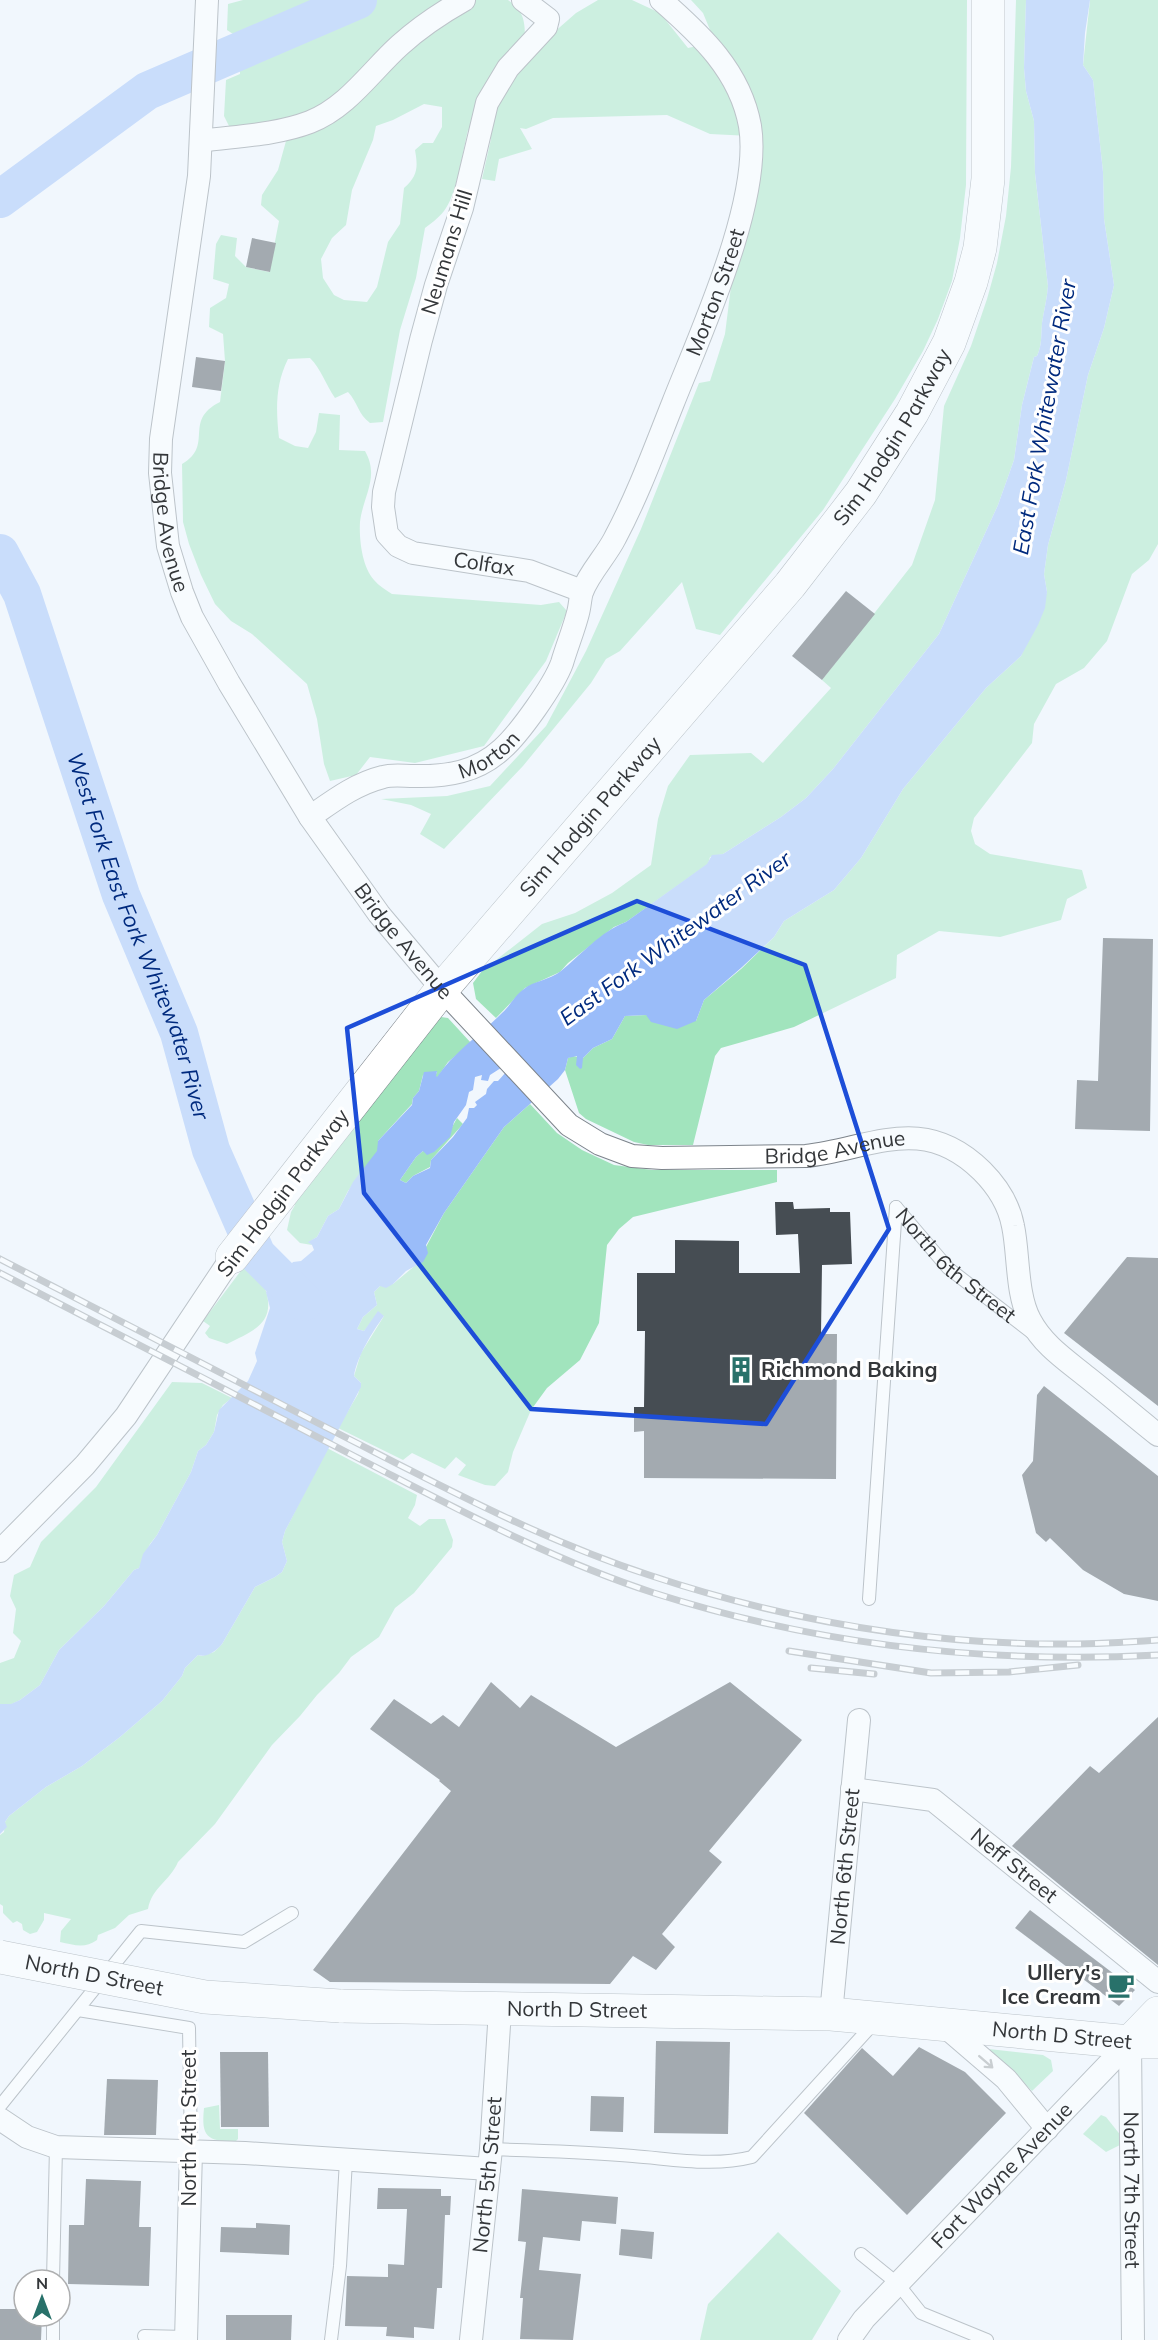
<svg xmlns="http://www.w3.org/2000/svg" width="1158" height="2340" font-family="Mulish,sans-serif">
	<rect width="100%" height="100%" fill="#f1f7fd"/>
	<g fill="#a1e4bd" fill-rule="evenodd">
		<path d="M243,0H508C523,10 525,20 525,37L544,41L576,13L598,0H632L660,13L688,48L715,42L703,13L691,0H967L966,185L960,238L952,281L938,319L923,351L895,399L823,510L720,635L696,629L682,582L620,651L606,659L591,683L523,766L444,849L420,834L431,814L411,805L381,799L447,796L490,786L546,726L586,651L641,529L699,383L710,381L725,334L750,136L710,134L667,115L553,118L526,129L520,128L532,149L499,159L495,181L482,179L491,139L468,130C463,150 457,192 446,208C441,216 433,222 425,228L416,278L400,330L383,422L370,423C358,414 358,403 348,392L335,398C326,385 321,369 310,358L288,359C275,385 276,410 279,438L295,446L308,448L316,432L319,413L340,415L339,450L365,451C380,477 363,496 360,522C359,539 362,567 374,580C379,586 386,590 392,594L541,605L559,602L567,611L546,661L484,746L415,763L370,757L356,775L330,781L324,764L317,719L307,684L252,634L231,621L215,604L201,575L189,544L183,522L182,464C215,445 182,421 220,402L225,361L223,334L209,327L210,308L226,298L229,284L213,279L216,244L221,235L237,238L235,256L246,267L269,272L279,221L261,205L262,195L278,170L286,141L237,142L224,116L226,80L240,74L239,38L227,30L228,4ZM424,104L442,107V127L433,143H423L415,150C418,167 418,176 404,188L400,224L388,242L377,287L367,302L344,300L334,295L323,278L321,259L332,238L346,225L352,190L373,140L376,126L393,120Z"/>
		<path d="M1016,0H1026L1024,68L1026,91L1034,121L1035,173L1048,286C1047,299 1044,310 1042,324C1041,336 1042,345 1037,356L1034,357L1022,405L1014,460L998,505L939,634L833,769L806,798L781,817L723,854L710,857L708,864L626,922L614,927L568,963L560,972L525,988L496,1018L476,999L473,983L482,971L542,924L575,913L612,893L651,865L658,819L668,786L690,755L751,753L763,763L831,688L822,680L912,565L935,500L944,406L971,346L987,299L997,263L1006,216L1011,167Z"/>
		<path d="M1090,0H1158V544L1149,560L1132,574L1107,641L1084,668L1056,684L1034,724L1032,743L974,818L971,831L975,844L990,854L1082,870L1087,888L1067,899L1061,920L1000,937L939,931L897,955L896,978L794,1027L721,1048L715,1056L693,1145H648L634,1142L586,1119L579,1113L565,1070L568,1058L573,1056L583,1058L593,1048L612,1039L625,1016L646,1015L696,1021L704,1000L741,969L774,937L784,921L834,890L861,858L903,789L986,688L1021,656L1047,592L1044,574L1048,545L1066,480L1088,375L1104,328L1114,285L1104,219L1103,172L1093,80L1083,65Z"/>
		<path d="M441,1017L448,1018L471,1043L448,1062L437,1078L435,1076L437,1072L423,1075L419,1091L413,1098L412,1104L378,1141V1151L348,1191L339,1209L328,1216L317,1237L309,1242L312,1245L300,1243L287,1230L291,1212L295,1205L293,1203Z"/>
		<path d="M530,1104L557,1133L582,1150L614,1165L652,1170H777V1182L633,1217L619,1229L607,1245L599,1323L580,1360L547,1388L531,1410L513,1452L508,1472L495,1486L485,1485L458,1475L466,1465L456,1457L445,1469L412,1453L403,1460L338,1428L358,1394L361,1383L354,1376L361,1353L384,1316L375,1318L364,1331L357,1329L363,1317L377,1305L374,1292L380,1286L393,1284L417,1264L444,1213L504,1127Z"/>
		<path d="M457,1118L463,1124L431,1160L430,1167L413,1176L406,1183L400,1180L416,1157L423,1151L436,1148L444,1142Z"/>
		<path d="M249,1260C257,1268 261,1277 265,1288C277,1322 254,1331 227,1344L209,1338L205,1333L210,1326L203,1321Z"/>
		<path d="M172,1382L202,1383L232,1398L223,1405L217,1415L214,1432L206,1445L198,1451L191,1472L157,1535L150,1544L139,1568L134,1570L104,1606L59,1650L40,1685L20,1700L12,1704H0V1663L14,1658L21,1641L13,1633L16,1609L10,1596L14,1575L30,1567L41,1542L96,1487Z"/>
		<path d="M327,1448L417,1495L415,1505L408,1518L420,1526L429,1519H445L453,1540L452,1547L414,1593L395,1608L379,1637L351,1657L339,1673L317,1695L300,1716L272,1745L215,1824L178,1862C170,1881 152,1887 148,1909L129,1915L115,1928L98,1935L97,1940C85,1949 74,1945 60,1942L61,1931L71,1919L44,1913V1920L37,1932L30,1934L23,1930L22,1924L17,1921L13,1923L3,1913V1906L0,1904V1835L4,1832L5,1822L9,1816L46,1787L82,1766L120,1737L162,1701L182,1676L185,1668L198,1655L202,1656L214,1652L222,1644L255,1587L275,1577L282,1572L287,1561L282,1542L285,1531Z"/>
		<path d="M989,2049L1043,2055L1051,2060L1053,2071L1032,2091Z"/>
		<path d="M219,2105L220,2129H238V2139L235,2142C207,2141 201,2137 204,2108Z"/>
		<path d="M1101,2115L1106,2117L1126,2142L1106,2152L1083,2134Z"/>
		<path d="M778,2232L841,2291L812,2340H700L708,2304Z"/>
	</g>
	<path fill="#9abcf9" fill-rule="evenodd" d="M1026,0H1090L1085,33L1083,65L1093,80L1103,172L1104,219L1114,285L1104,328L1088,375L1066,480L1048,545L1044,574L1047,592L1045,608L1038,625L1021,656L986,688L903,789L861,858L834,890L784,921L774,937L741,968L704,1000L696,1021L677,1029L651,1022L646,1015L625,1016L612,1039L593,1048L583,1058L582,1068L580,1069L576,1065L577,1056L568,1058L565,1070L558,1079L504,1127L444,1213L426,1245L428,1253L423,1262L406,1271L393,1284L386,1288L380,1286L374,1292L377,1305L363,1317L357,1329L364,1331L378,1311L384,1316C372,1332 357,1357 354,1376L361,1383V1387L285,1531L282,1542L287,1561L282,1572L275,1577L255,1587L222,1644C216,1651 207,1658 198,1655L185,1668L182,1676L162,1701L120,1737L82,1766L46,1787L9,1816L5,1822L7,1827L0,1834V1704H11L20,1700L40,1685L59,1650L104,1606L134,1570L139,1568L143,1554L157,1535L191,1472L198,1451L206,1445L214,1432L219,1410L248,1381L257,1361L255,1353L270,1308L266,1292L293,1262L301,1261L314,1250L312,1245L308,1242L317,1237L328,1216L339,1209L353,1182L377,1151L378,1141L412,1105L413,1098L419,1091L424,1072L437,1071L436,1076L437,1077C453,1053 481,1034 502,1013C510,1006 515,995 524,989C533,981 550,980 561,971C582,954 600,932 626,922L707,864L712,855L723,854L781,817L806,798L833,769L939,634L998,505L1014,460L1022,405L1034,357L1037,356C1042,345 1041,336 1042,323C1044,310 1047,299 1048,286L1035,173L1034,121L1026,91L1024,68ZM504,1066L507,1071L498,1081H494L487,1089L486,1094L475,1102L477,1105L474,1108H469L467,1118L453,1137L431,1160L430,1168L413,1176L406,1183L400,1180L416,1157L423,1151L427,1155L434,1152L450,1137L454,1122L466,1105L469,1092L473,1090L475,1077L482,1075L481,1080L488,1081L490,1075Z"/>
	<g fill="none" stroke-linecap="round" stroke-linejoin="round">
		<g stroke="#9abcf9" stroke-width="38">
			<path d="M0,199L147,91L358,0"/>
			<path id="s1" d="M0,553L22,594L121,895L179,1033L211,1150L257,1255L304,1302"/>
		</g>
	</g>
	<g fill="#464d53">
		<path d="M252,238L276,243L270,272L246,267Z"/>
		<path d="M196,357L225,361L221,391L192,387Z"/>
		<path d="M846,591L875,614L822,680L792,656Z"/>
		<path d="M1103,938L1153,939L1150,1131L1075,1129L1077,1080L1098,1081Z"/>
		<path d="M775,1202H793L794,1209L830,1208V1212H850L852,1264L822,1265L821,1334H837L836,1479L644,1478V1431L634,1432V1407H644L645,1331H637V1273H675V1240L739,1241V1273H800L798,1234L776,1235Z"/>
		<path d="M1127,1257L1158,1258V1406L1064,1333Z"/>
		<path d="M1044,1386L1158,1476V1601L1124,1594L1083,1570L1050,1538L1046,1542L1036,1533L1022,1475L1033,1461L1037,1395Z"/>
		<path d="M491,1682L520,1708L531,1695L616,1747L730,1682L802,1740L709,1851L722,1862L662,1934L675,1947L656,1970L633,1956L610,1984L330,1982L313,1970L451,1791L439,1781L440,1780L370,1729L394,1699L431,1724L443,1715L459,1727Z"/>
		<path d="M1158,1717V1965L1012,1846L1090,1766L1099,1773Z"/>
		<path d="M1030,1910L1135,1990L1119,2006L1015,1928Z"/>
		<path d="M656,2041L730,2042L728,2134L654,2133Z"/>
		<path d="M919,2047L965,2072L1006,2113L907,2215L804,2113L862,2048L893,2076Z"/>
		<path d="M220,2052H268L269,2127H221Z"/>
		<path d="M107,2079L158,2080L156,2135H104Z"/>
		<path d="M591,2096L624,2097L623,2132L590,2131Z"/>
		<path d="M86,2179L141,2181L139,2227H151L149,2286L68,2284L69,2225H84Z"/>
		<path d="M378,2188L441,2189V2196H451L450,2215H445L442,2288H437L434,2329L414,2327V2338L386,2336L387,2327L345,2326L347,2276L388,2277V2264L404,2265L407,2209H377Z"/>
		<path d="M522,2189L618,2197L616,2224L582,2221L580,2241L543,2237L539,2270L581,2274L573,2340L520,2339L523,2298H520L526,2242L518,2241Z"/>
		<path d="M256,2223L290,2225L289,2255L220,2252L221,2227L256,2228Z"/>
		<path d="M621,2229L654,2232L652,2259L619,2255Z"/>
		<path d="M0,2309H24V2316H42L41,2340H0Z"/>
		<path d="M226,2315H292L291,2340H226Z"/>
	</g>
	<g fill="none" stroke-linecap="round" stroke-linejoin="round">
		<defs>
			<g id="lane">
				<path id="s2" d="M896,1207L948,1268L1031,1332"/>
				<path d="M869,1599L896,1207"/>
				<path d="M78,2010L189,2028L191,2151"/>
				<path d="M0,2106L141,1931L244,1942L292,1913"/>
				<path d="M491,2149C539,2151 586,2152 633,2156C673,2159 713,2167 752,2157L874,2023"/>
				<path d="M861,2254L898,2284L921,2313L987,2340"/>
				<path d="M53,2280L56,2147"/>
				<path d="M144,2336L186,2337"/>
				<path d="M53,2340V2316"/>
				<path d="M331,2340L340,2266L346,2160"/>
			</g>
			<g id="street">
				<path id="s3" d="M207,0L199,176L161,439L160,473L168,546L182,592L192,617L229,683L310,817L379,914L442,989L569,1125L600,1144L632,1156L662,1158L806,1156C873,1148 923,1113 982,1171C997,1186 1009,1205 1013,1226C1019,1254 1016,1294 1030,1320C1043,1345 1066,1360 1087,1377C1111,1396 1134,1416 1158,1435"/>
				<path id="s4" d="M523,0L548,19L546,27L508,68L487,103L462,208L436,285L421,340L384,492L383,507L387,534L398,546L413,553L529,571L582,591"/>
				<path d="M201,141C237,136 276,135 310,122C348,107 371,71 400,45C420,27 441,13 464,0"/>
				<path id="s5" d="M310,817C333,801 355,784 383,777C393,774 404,776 414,776C447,777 477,772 502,749C520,733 554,685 562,663C567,646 574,629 578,613C580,606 580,598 582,592C589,573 606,556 615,538C638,495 655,448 673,403C701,332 762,200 750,126C740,71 701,35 661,0"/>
				<path d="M0,1551L85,1465L126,1416L232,1257"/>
				<path id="s6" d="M852,1789L933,1800L1158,1982"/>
				<path id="s7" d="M831,2014L859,1720"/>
				<path d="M942,2024L1006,2079L1047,2129"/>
				<path id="s8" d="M1130,2042L1133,2340"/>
				<path d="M0,2119L27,2137L56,2147L245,2153L489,2169"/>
				<path d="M186,2340L191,2151"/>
				<path id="s9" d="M471,2340L491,2149L500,2010"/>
				<path id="s10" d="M849,2340L864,2319L1130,2042"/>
			</g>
			<g id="secondary">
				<path id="s11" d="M232,1257L442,989L790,585L861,493L912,413L949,343L971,282L980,248L988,179V0"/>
				<path id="s12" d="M340,2006L831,2014L1130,2042H1158"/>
				<path d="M1130,2042L1158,2013"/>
			</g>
		</defs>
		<use href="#lane" stroke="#7d848b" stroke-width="14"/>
		<use href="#street" stroke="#7d848b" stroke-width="24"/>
		<use href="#secondary" stroke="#7d848b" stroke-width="34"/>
		<use href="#lane" stroke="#fff" stroke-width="12"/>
		<use href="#street" stroke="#fff" stroke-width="22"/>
		<use href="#secondary" stroke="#fff" stroke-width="33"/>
		<defs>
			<g id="rail">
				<path d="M0,1259C114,1318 229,1377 343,1436C443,1487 542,1540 649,1575C784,1620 928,1645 1071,1644C1100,1644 1129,1642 1158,1640"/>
				<path d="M0,1273C118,1334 236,1395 354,1456C452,1506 549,1559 654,1593C817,1645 987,1664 1158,1655"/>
				<path d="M789,1651L931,1673L1009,1672L1078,1665"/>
				<path d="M811,1668L874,1674"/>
			</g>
		</defs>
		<use href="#rail" stroke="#94999d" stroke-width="7"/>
		<use href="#rail" stroke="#fff" stroke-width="4.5" stroke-dasharray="14" stroke-linecap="butt"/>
		<defs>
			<g id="secondary-bridge">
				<path id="s13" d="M0,1957L205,1997L340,2006"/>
			</g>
		</defs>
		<use href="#secondary-bridge" stroke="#7d848b" stroke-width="34" stroke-linecap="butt"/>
		<use href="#secondary-bridge" stroke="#fff" stroke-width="33"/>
	</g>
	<defs><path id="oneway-shaft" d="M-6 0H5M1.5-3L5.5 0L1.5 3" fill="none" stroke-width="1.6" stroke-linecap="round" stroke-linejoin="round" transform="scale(1.5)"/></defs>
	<use stroke="#9a9b9c" href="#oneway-shaft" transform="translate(986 2062) rotate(41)"/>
	<path d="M0 0H1158V2340H0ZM637,901L805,965L889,1229L766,1424L531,1409L364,1193L347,1028Z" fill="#f1f7fd" fill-opacity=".55" fill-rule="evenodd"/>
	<path fill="none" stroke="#1d4ed8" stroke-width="4.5" stroke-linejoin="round" d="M637,901L805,965L889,1229L766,1424L531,1409L364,1193L347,1028Z"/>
	<defs>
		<symbol id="building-bare" viewBox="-9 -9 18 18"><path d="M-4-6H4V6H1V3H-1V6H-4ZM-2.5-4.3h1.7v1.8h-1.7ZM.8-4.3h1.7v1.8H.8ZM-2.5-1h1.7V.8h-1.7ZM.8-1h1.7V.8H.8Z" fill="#28716a" stroke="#fff" stroke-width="2.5" paint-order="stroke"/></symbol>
		<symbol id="cafe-bare" viewBox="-9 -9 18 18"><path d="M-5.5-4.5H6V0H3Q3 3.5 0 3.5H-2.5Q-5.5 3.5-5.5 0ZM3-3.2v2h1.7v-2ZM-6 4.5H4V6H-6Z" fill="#28716a" stroke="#fff" stroke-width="2.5" paint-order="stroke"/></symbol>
	</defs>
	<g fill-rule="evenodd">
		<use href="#building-bare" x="722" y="1351" width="38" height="38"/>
		<use href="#cafe-bare" x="1102" y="1966" width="38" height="38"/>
	</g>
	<g text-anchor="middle" stroke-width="6" stroke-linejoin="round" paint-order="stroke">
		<g font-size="21" fill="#34373a" stroke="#fff">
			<text transform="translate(447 252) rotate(-73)" y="7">Neumans Hill</text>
			<text dy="7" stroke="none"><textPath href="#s5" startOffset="718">Morton Street</textPath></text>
			<text dy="7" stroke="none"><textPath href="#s11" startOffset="1054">Sim Hodgin Parkway</textPath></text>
			<text dy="7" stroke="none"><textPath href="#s3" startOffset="526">Bridge Avenue</textPath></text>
			<text dy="7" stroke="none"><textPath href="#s4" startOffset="686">Colfax</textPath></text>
			<text dy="7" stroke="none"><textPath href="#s5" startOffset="195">Morton</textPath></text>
			<text dy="7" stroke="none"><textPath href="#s11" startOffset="568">Sim Hodgin Parkway</textPath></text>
			<text dy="7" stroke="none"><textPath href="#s3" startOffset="1012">Bridge Avenue</textPath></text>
			<text dy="7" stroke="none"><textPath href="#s3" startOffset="1534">Bridge Avenue</textPath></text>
			<text transform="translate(283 1193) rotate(-53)" y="7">Sim Hodgin Parkway</text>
			<text dy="7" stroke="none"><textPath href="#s2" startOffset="84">North 6th Street</textPath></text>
			<text dy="7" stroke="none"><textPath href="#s6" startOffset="186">Neff Street</textPath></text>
			<text dy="7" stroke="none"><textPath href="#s7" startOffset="148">North 6th Street</textPath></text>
			<text dy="7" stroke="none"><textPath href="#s13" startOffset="96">North D Street</textPath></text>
			<text dy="7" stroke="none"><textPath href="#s12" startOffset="237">North D Street</textPath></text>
			<text dy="7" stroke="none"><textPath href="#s12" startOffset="723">North D Street</textPath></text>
			<text transform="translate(189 2128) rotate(-90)" y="7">North 4th Street</text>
			<text dy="7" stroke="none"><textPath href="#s9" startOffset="166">North 5th Street</textPath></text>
			<text dy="7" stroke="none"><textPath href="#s10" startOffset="225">Fort Wayne Avenue</textPath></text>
			<text dy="7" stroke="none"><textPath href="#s8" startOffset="148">North 7th Street</textPath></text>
		</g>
		<g font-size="21" font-weight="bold" fill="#34373a" stroke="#fff" text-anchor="start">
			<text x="761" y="1377">Richmond Baking</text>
			<text x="1101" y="1980" text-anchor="end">Ullery's<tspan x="1101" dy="24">Ice Cream</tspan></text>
		</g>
		<g font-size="22" font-style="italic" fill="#002a7e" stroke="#fff">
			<text transform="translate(1044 417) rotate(-80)" y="8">East Fork Whitewater River</text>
			<text dy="8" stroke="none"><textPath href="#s1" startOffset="408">West Fork East Fork Whitewater River</textPath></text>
			<text transform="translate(675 938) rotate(-36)" y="8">East Fork Whitewater River</text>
		</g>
	</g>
	<g transform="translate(42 2298)"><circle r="28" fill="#ffffff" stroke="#aeafb0" stroke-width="1.5"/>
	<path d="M0-4.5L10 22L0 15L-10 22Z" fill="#28716a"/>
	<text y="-9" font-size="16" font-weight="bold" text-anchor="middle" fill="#34373a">N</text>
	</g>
</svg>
